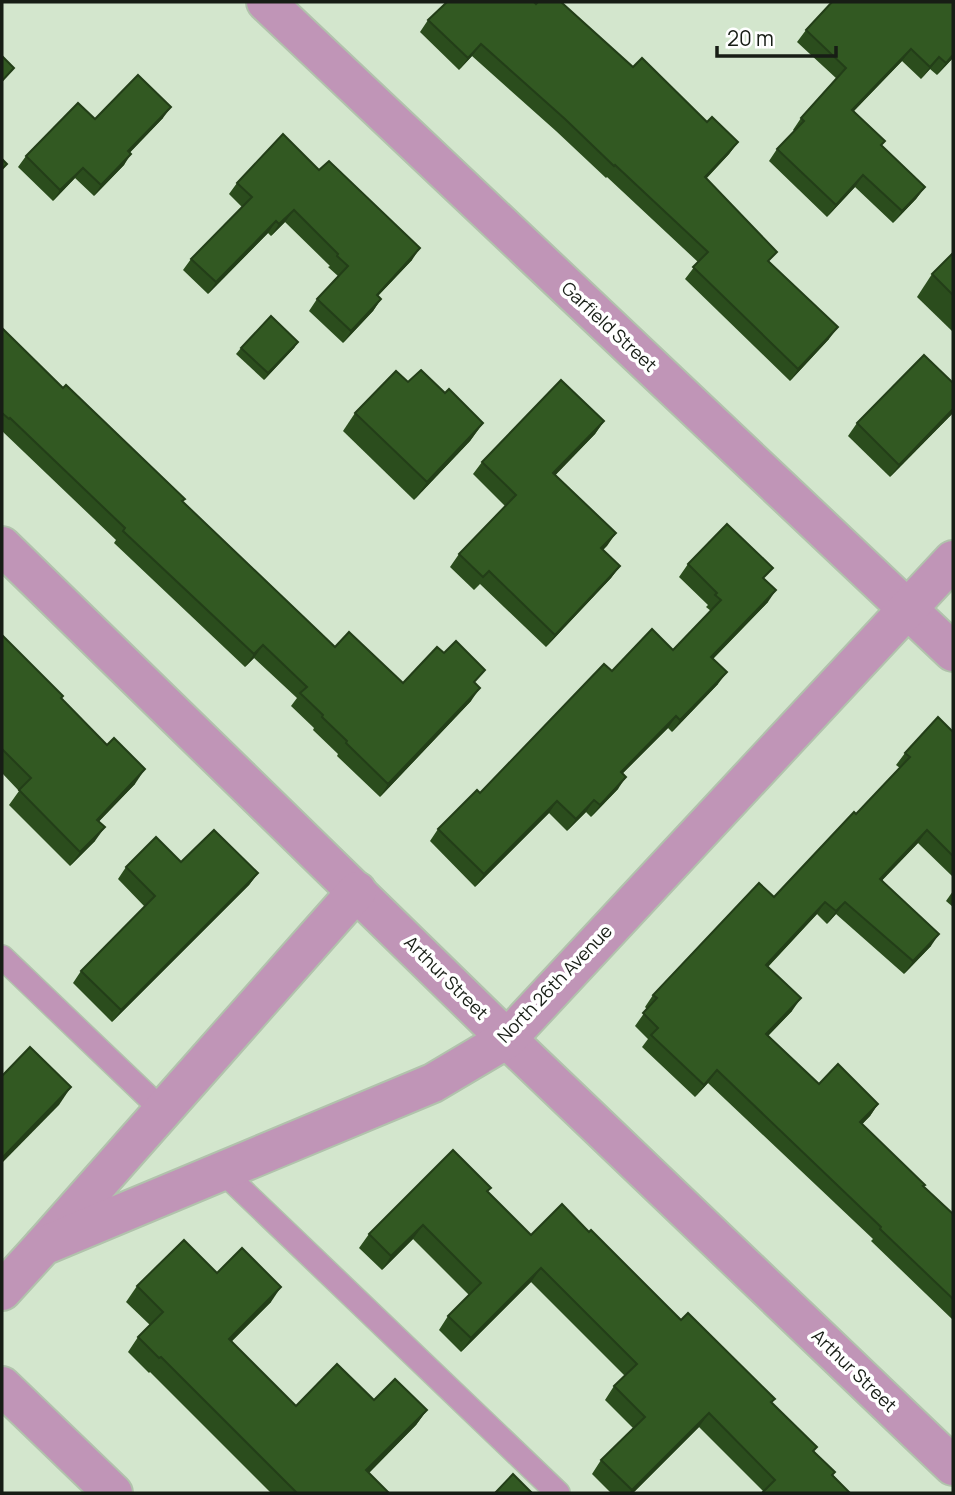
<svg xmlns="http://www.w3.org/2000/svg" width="955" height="1495" font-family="Manrope,sans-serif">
	<rect width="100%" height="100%" fill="#d3e6cd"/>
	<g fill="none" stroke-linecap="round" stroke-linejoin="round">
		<defs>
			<g id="service">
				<path d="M2,957L163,1111"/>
				<path d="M222,1171L558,1493"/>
			</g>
			<g id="minor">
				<path d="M266,2L953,652"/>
				<path d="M2,546L507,1039L953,1466"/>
				<path d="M43,1246L357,891"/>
				<path d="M2,1386L113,1493"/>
			</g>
			<path id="tertiary" d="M2,1291L43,1246L433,1083L507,1039L953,560"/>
		</defs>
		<use href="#service" stroke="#b1c2ac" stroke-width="26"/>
		<use href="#minor" stroke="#b1c2ac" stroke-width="42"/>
		<use href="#tertiary" stroke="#b1c2ac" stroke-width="42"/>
		<use href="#service" stroke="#c095b7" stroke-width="23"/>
		<use href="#minor" stroke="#c095b7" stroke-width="38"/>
		<use href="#tertiary" stroke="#c095b7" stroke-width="38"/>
	</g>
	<g fill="#2b4d1d">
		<path d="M428,20L633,67L707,122L738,142L729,154L706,179L829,339L790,381L685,279L698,262L607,177L606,178L556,131L472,56L459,70L420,32Z"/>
		<path d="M806,30L953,58L937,75L930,69L921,79L902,61L854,111L885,141L881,146L925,187L916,199L893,223L855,187L827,217L769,161L777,149L794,131L793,130L801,118L837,79L797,42Z"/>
		<path d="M163,118L130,152L124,165L94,196L75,178L53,201L18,167L26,156L95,119Z"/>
		<path d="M319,170L412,260L378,296L381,299L373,311L343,343L309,311L317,299L338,276L328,267L330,266L285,222L271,236L268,233L208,294L183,270L191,259L242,207L229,194L237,183Z"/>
		<path d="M953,253V332L917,297L932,274Z"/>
		<path d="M2,328L63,388L335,647L403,683L475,684L471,701L380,797L337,756L338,754L313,730L314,728L291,706L297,698L254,658L245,667L114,543L116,540L2,431Z"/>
		<path d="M298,342L294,348L264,380L236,354L241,348Z"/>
		<path d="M408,382L483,423L470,441L414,500L343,431L355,413Z"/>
		<path d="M953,413L890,477L848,436L857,423Z"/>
		<path d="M604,421L595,434L555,475L616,533L603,550L620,566L611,578L546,647L480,584L474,590L450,567L459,554L505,506L473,474L482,462Z"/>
		<path d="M688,564L765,579L768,602L713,659L718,684L672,732L668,728L622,774L618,789L591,817L586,812L567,831L549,813L475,887L430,841L438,829L480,793L612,671L673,650L711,611L706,607L708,605L679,577Z"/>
		<path d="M2,635L61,699L135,784L99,821L95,841L70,866L9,805L19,791L2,773Z"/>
		<path d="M953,732V877L918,843L882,880L931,946L904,974L836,914L827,924L817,914L768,967L792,1011L768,1036L819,1084L878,1104L870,1116L862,1124L923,1187L953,1214V1320L871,1241L873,1239L708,1083L695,1097L642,1047L648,1039L635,1026L647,1009L645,1007L653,995L774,897L856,814L900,768L896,765L905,753Z"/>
		<path d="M181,862L258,873L249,885L112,1022L73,983L81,971L145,907L118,879L126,867Z"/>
		<path d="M953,891V907L946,901Z"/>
		<path d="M491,1188L488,1192L531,1235L589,1232L681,1320L775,1399L772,1403L814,1451L833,1475L850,1493H762L763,1491L699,1427L633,1493H611L592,1474L601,1460L633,1428L605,1400L614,1386L625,1376L531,1282L461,1352L439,1330L448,1316L469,1295L413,1239L382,1270L359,1248L369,1234Z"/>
		<path d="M217,1273L271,1302L231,1342L296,1406L374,1400L427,1410L416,1425L369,1473L389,1493H271L150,1372L149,1373L128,1352L138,1337L150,1325L126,1302L137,1286Z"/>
	</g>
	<g fill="#233e18">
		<path d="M481,44L472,56L459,70L468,58Z"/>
		<path d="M911,49L902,61L843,122L852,110Z"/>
		<path d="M953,55V58L937,75L946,63Z"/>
		<path d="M939,57L930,69L921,79L930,67Z"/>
		<path d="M171,107L163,118L121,162L128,151Z"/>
		<path d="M738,142L729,154L696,189L705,177Z"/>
		<path d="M131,154L124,165L94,196L101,185Z"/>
		<path d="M83,168L75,178L53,201L60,190Z"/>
		<path d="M863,175L855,187L827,217L836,205Z"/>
		<path d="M925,187L916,199L893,223L902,211Z"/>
		<path d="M294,210L285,222L271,236L279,224Z"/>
		<path d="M276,221L268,233L208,294L216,282Z"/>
		<path d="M420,248L412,260L368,306L377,295Z"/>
		<path d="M381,299L373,311L343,343L351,331Z"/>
		<path d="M838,327L829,339L790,381L798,369Z"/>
		<path d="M298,342L294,348L264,380L268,373Z"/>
		<path d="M953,409V413L890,477L899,465Z"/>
		<path d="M604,421L595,434L545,486L553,473Z"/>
		<path d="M483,423L470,441L414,500L427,482Z"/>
		<path d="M616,533L607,546L593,560L601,548Z"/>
		<path d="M620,566L611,578L546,647L555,635Z"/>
		<path d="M776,590L768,602L703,669L711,657Z"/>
		<path d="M263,645L254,658L245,667L254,654Z"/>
		<path d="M727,672L718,684L672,732L680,720Z"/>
		<path d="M480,688L471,701L380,797L388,784Z"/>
		<path d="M676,716L668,728L612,784L621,772Z"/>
		<path d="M145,769L135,784L87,834L97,820Z"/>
		<path d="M626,777L618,789L591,817L600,805Z"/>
		<path d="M594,800L586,812L567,831L576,819Z"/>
		<path d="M557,801L549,813L475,887L484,874Z"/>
		<path d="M105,827L95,841L70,866L80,852Z"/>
		<path d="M927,830L918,843L872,891L880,879Z"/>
		<path d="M258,873L249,885L112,1022L121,1010Z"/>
		<path d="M825,902L817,914L757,978L766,965Z"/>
		<path d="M845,902L836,914L827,924L836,911Z"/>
		<path d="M939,934L931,946L904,974L913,961Z"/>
		<path d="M801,998L792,1011L758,1046L766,1034Z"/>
		<path d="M717,1070L708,1083L695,1097L704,1085Z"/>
		<path d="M71,1087L59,1105L2,1163V1158Z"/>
		<path d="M878,1104L870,1116L852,1135L860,1122Z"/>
		<path d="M423,1225L413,1239L382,1270L391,1256Z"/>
		<path d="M541,1268L531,1282L461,1352L471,1338Z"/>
		<path d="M281,1287L271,1302L218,1355L229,1339Z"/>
		<path d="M427,1410L416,1425L356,1486L366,1470Z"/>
		<path d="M709,1413L699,1427L633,1493H629Z"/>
	</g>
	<g fill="#325922" stroke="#233e18" stroke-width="2">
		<path d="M447,2H534L536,4L538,2H561L633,67L642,58L707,122L712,117L738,142L705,177L777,252L768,261L838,327L798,369L693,267L708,252L615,165L614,166L565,119L481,44L468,58L428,20Z"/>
		<path d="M832,2H953V55L946,63L939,57L930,67L911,49L852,110L885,141L881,145L925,187L902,211L863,175L836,205L777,149L804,121L801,118L846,68L806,30Z"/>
		<path d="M2,56L14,68L2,81Z"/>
		<path d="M138,75L171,107L128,151L131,154L101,185L83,168L60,190L26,156L78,103L95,119Z"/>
		<path d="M283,134L319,170L329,161L420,248L377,295L381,299L351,331L317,299L348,266L337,256L338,254L294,210L279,224L276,221L216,282L191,259L252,197L237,183Z"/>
		<path d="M2,159L7,164L2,169Z"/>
		<path d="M953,253V295L932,274Z"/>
		<path d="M271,316L298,342L268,373L241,348Z"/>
		<path d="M2,328L63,388L66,385L185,499L182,501L335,647L349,632L403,683L437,647L444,653L456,641L485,670L474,682L480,688L388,784L346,743L347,741L322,717L323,715L300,693L307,687L263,645L254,654L123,531L125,528L10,418L9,419L2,413Z"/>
		<path d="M924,355L953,383V409L899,465L857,423Z"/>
		<path d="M421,370L445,393L449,389L483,423L427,482L355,413L396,371L408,382Z"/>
		<path d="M561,380L604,421L553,473L616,533L601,548L620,566L555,635L489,571L483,577L459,554L516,495L482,462Z"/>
		<path d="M727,524L773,568L763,578L776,590L711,657L727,672L680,720L676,716L621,772L626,777L600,805L594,800L576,819L557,801L484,874L438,829L477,790L480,793L604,664L612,671L652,629L673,650L721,600L715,595L717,593L688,564Z"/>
		<path d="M2,635L63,696L61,698L107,745L114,738L145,769L97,820L105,827L80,852L19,790L31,778L2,749Z"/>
		<path d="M938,717L953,732V856L927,830L880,879L939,934L913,961L845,902L836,911L825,902L766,965L801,998L766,1034L819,1084L838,1064L878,1104L860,1122L925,1185L923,1186L953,1214V1299L880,1229L881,1227L717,1070L704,1085L651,1035L658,1028L643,1013L657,998L653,995L759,883L774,897L854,812L856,814L910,757L905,753Z"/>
		<path d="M214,830L258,873L121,1010L81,971L155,896L126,867L156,837L181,862Z"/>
		<path d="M30,1047L71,1087L2,1158V1076Z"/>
		<path d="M453,1150L491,1188L487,1191L531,1235L562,1204L589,1232L591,1230L681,1320L688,1313L775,1399L771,1402L817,1447L813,1451L835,1472L832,1475L850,1493H764L763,1492L775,1480L709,1413L632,1490L601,1460L645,1417L614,1386L637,1364L541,1268L471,1338L448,1316L481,1283L423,1225L391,1256L369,1234Z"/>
		<path d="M184,1240L217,1273L242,1248L281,1287L229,1339L296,1406L337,1364L374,1400L395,1379L427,1410L366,1470L389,1493H297L161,1357L159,1358L138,1337L163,1312L137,1286Z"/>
		<path d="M513,1474L532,1493H495Z"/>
	</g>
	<g text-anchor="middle" stroke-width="7" stroke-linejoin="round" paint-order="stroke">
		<g font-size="18" fill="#171d15" stroke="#fff">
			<text transform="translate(609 327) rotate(43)" y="6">Garfield Street</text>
			<text transform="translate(446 978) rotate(45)" y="6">Arthur Street</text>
			<text transform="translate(555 984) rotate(-46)" y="6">North 26th Avenue</text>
			<text transform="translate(854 1371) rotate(44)" y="6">Arthur Street</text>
		</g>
	</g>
	<rect width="955" height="1495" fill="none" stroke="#171d15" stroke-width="7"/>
	<path d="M717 46v10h119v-10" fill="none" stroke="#171d15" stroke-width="3.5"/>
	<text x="727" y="46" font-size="21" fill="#171d15" stroke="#ffffff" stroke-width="5" paint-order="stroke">20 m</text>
</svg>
